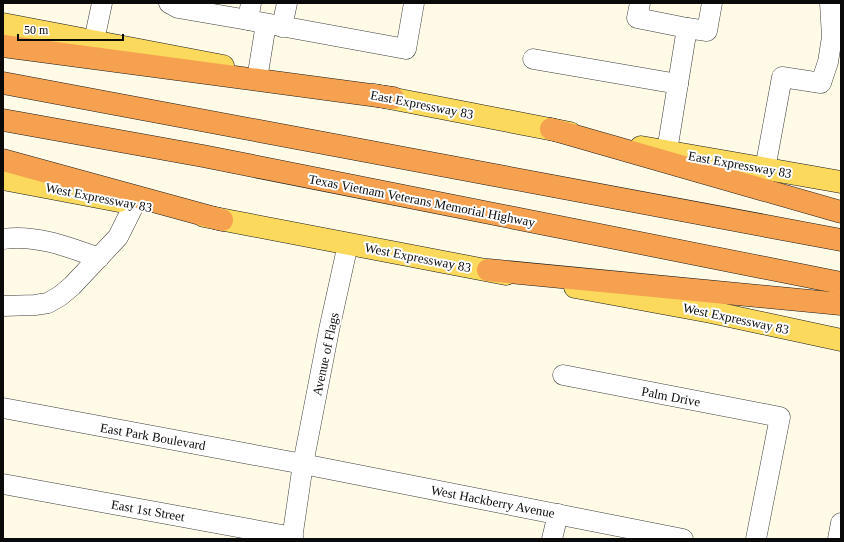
<svg xmlns="http://www.w3.org/2000/svg" width="844" height="542" font-family="'Times New Roman',serif">
	<rect width="100%" height="100%" fill="#fffbe7"/>
	<g fill="none" stroke-linecap="round" stroke-linejoin="round">
		<defs>
			<g id="minor">
				<path d="M169,3L178,8L248,20"/>
				<path d="M251,3L248,20L406,49L414,3"/>
				<path d="M640,3L637,18L687,28"/>
				<path d="M282,27L287,3"/>
				<path d="M94,41L102,3"/>
				<path d="M533,59L678,84"/>
				<path d="M258,73L266,24"/>
				<path d="M667,151L687,28L707,31L712,3"/>
				<path d="M765,169L782,77L821,83L828,62L832,37L830,3"/>
				<path d="M3,239C35,234 69,247 99,258"/>
				<path d="M3,306L35,305L48,303L60,296L72,286L118,237L135,203"/>
				<path d="M563,375L780,417L756,539"/>
				<path d="M3,408L303,464L683,539"/>
				<path d="M3,484L293,537"/>
				<path d="M292,539L303,464L329,330L348,244"/>
				<path d="M552,539L558,514"/>
				<path d="M838,539L841,523"/>
			</g>
			<g id="major">
				<path d="M3,24L223,66"/>
				<path d="M374,95L570,133"/>
				<path d="M641,147L841,182"/>
				<path d="M3,179L119,201"/>
				<path d="M204,216L506,274"/>
				<path d="M575,287L711,312L841,340"/>
			</g>
			<g id="highway">
				<path d="M3,46L393,98"/>
				<path d="M3,83L841,240"/>
				<path d="M3,120L203,156L841,283"/>
				<path d="M551,129L841,212"/>
				<path d="M3,160L222,220"/>
				<path d="M488,270L841,304"/>
			</g>
		</defs>
		<use href="#minor" stroke="#3d3d3d" stroke-width="21"/>
		<use href="#major" stroke="#1b1b1b" stroke-width="23"/>
		<use href="#highway" stroke="#1b1b1b" stroke-width="23"/>
		<use href="#minor" stroke="#fff" stroke-width="20"/>
		<use href="#major" stroke="#fad95c" stroke-width="22"/>
		<use href="#highway" stroke="#f6a14f" stroke-width="22"/>
	</g>
	<g text-anchor="middle" stroke-width="4" stroke-linejoin="round" paint-order="stroke">
		<g font-size="13" fill="#0a0a0a" stroke="#fff">
			<text transform="translate(422 104) rotate(11)" y="5">East Expressway 83</text>
			<text transform="translate(740 164) rotate(10)" y="5">East Expressway 83</text>
			<text transform="translate(99 197) rotate(11)" y="5">West Expressway 83</text>
			<text transform="translate(422 200) rotate(11)" y="5">Texas Vietnam Veterans Memorial Highway</text>
			<text transform="translate(418 257) rotate(11)" y="5">West Expressway 83</text>
			<text transform="translate(736 318) rotate(12)" y="5">West Expressway 83</text>
			<text transform="translate(325 354) rotate(-78)" y="5">Avenue of Flags</text>
			<text transform="translate(671 396) rotate(11)" y="5">Palm Drive</text>
			<text transform="translate(153 436) rotate(10)" y="5">East Park Boulevard</text>
			<text transform="translate(493 501) rotate(11)" y="5">West Hackberry Avenue</text>
			<text transform="translate(148 510) rotate(10)" y="5">East 1st Street</text>
		</g>
	</g>
	<rect width="844" height="542" fill="none" stroke="#0a0a0a" stroke-width="8"/>
	<path d="M18 34v6h105v-6" fill="none" stroke="#0a0a0a" stroke-width="2"/>
	<text x="24" y="34" font-size="12" fill="#0a0a0a" stroke="#ffffff" stroke-width="3" paint-order="stroke">50 m</text>
</svg>
